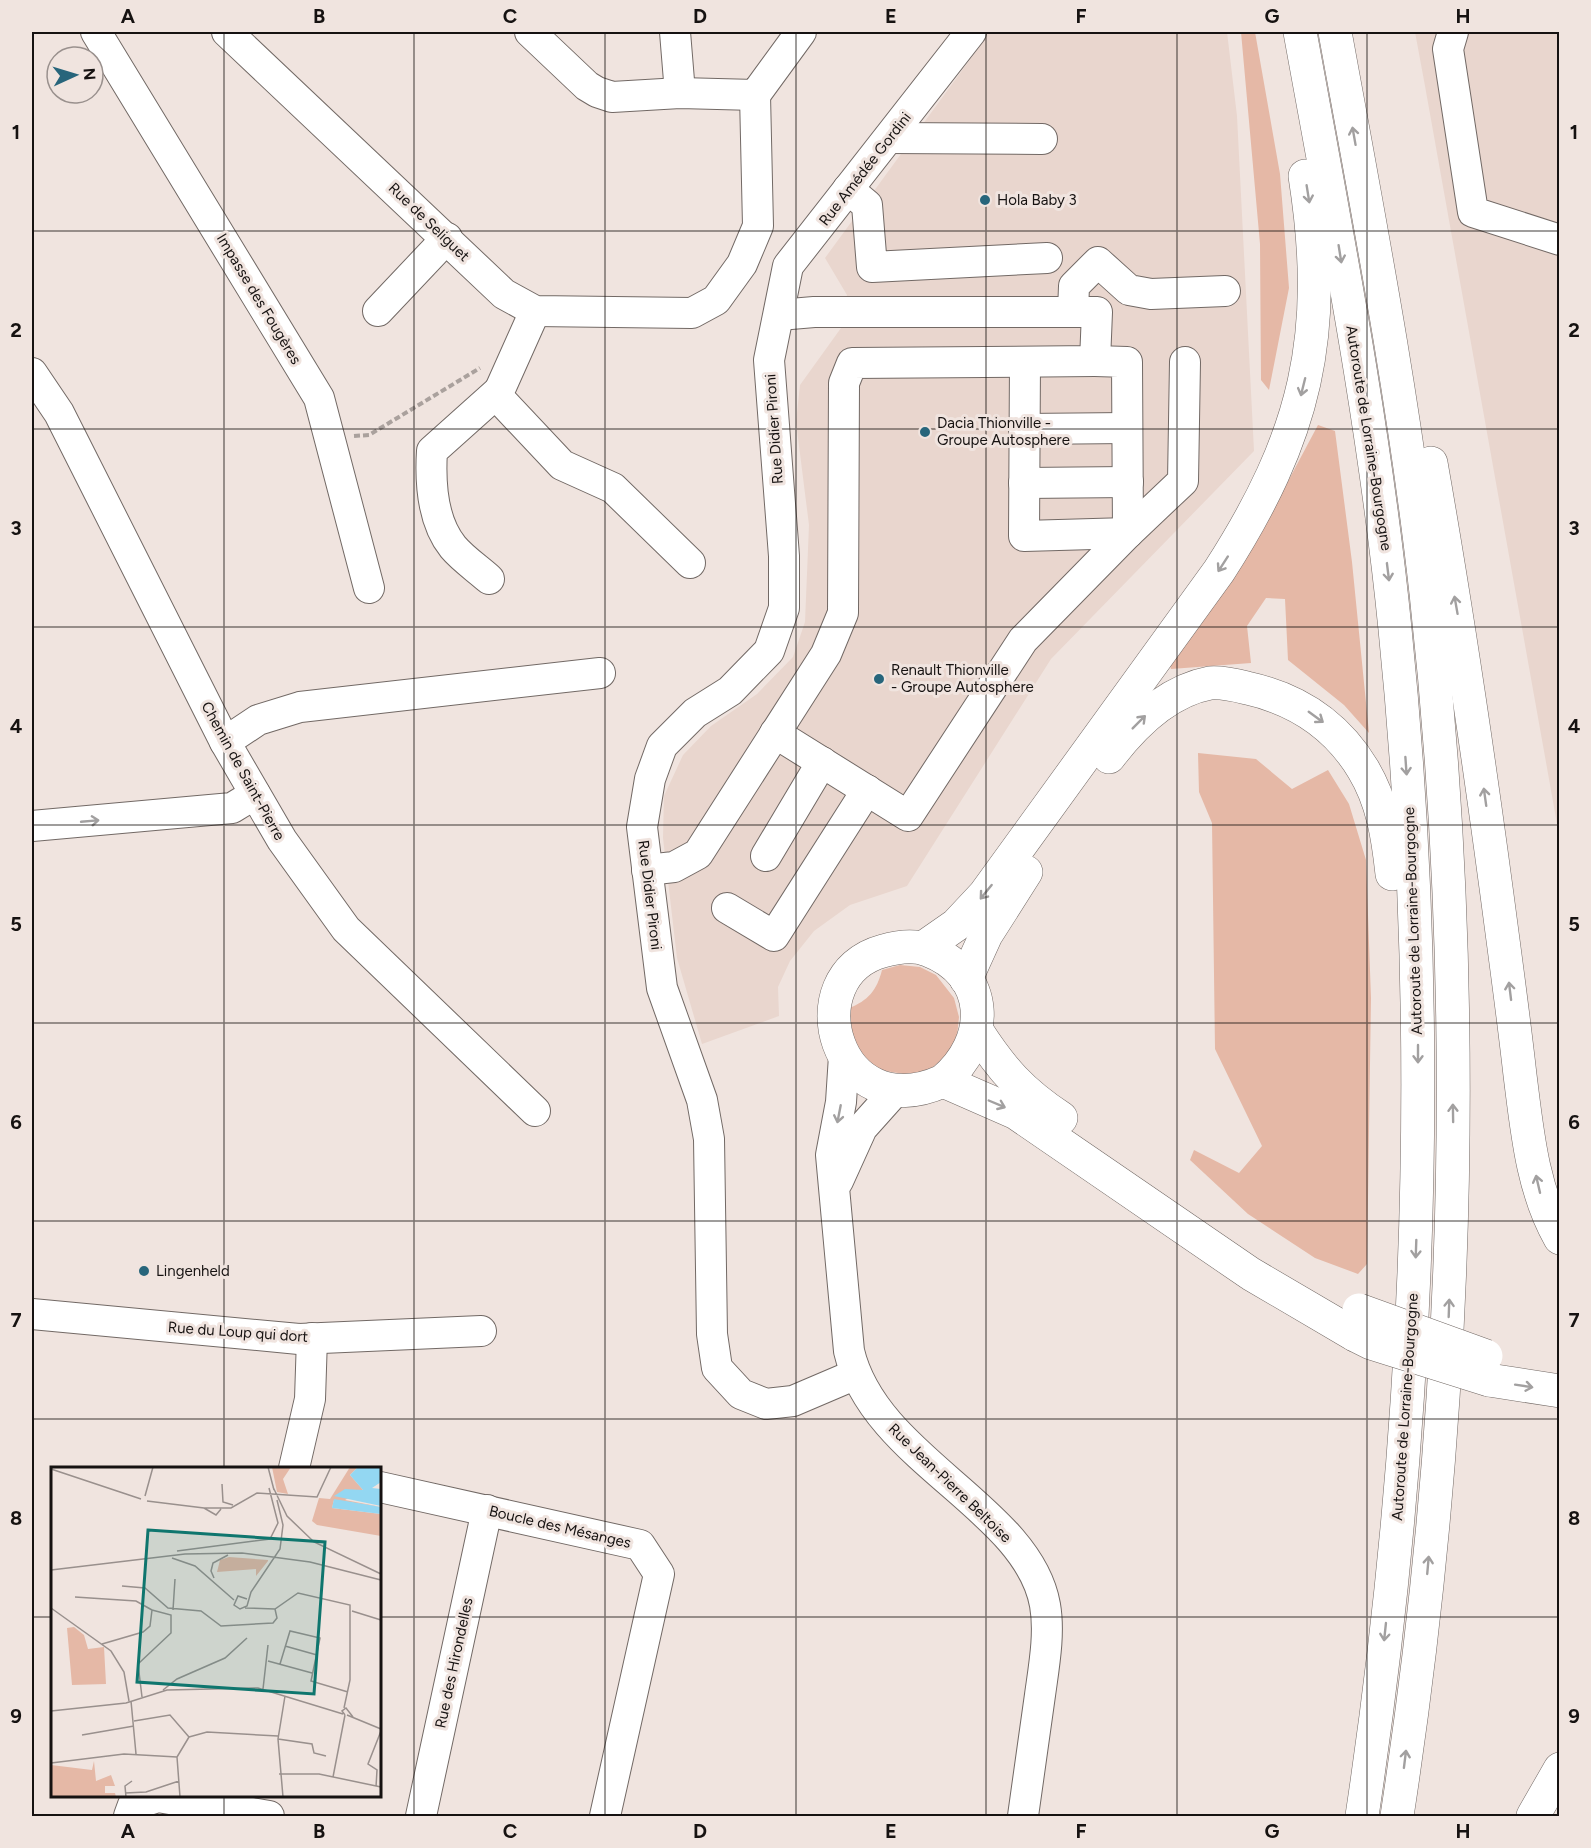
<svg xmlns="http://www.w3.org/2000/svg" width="1591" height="1848" font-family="Figtree,sans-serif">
	<rect width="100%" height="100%" fill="#f0e4df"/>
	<g fill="#e9d6ce">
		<path d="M987,32H1227L1237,116L1254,451L1051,659L907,886L850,905L814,931L790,961L778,987L779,1016L702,1044L677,958L663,838L664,796L683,755L711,726L757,694L793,657L805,622L809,525L796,422L800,385L841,328L847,295L825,258L985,39Z"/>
		<path d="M1415,32H1559V835L1425,86Z"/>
	</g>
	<g fill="#e5b8a6">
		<path d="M1241,32H1255L1280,174L1289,288L1269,390L1261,380L1260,244Z"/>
		<path d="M1318,425L1335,431L1352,562L1369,733L1344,705L1288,660L1285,599L1266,598L1247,626L1251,663L1171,669L1167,655L1199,627L1261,532Z"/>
		<path d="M1198,753L1256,759L1292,789L1328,770L1349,804L1366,860L1371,998L1367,1264L1358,1274L1315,1258L1248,1214L1190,1160L1194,1150L1239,1173L1262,1146L1215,1049L1212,823L1199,792Z"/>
		<path d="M900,965L920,967L936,975L954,998L959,1017L957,1036L948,1054L933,1067L912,1075L878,1070L854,1045L849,1008C868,1001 877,990 882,970Z"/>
	</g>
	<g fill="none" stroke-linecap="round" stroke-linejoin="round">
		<defs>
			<g id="minor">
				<path d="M96,32L319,398L369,588"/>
				<path d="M227,32L504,294L535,311L692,313L716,300L742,264L758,226L755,95"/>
				<path d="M530,32L587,86L597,92L612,97L680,93L755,95L801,32"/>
				<path d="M675,32L680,93"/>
				<path d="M1453,32L1448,49L1473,212L1560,240"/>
				<path d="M889,138L1042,139"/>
				<path d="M848,189L867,205L872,267L1047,258"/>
				<path d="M378,311L447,238"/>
				<path d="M535,311L497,396L562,465L613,488L690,563"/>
				<path d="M1073,312L1074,286L1098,262L1129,290L1151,294L1225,291"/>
				<path d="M1025,362L1024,536L1128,533L1183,481L1185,362"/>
				<path d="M32,373L59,413L225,742L282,840L346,929L535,1111"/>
				<path d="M1024,429L1127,428"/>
				<path d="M1024,483L1128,482"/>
				<path d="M489,579C478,569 463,559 453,547C432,521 430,483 432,451L499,391"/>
				<path d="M775,733L908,816L1023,640L1128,533L1127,362L1095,361"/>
				<path d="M225,742L258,720L300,707L600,673"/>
				<path d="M32,826L232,808L255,794"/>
				<path d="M766,856L822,762"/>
				<path d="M647,870L674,867L698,854L826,654L843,613L844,383L852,363L1095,361L1097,312H814L779,315"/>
				<path d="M727,908L774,936L867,790"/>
				<path d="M844,1056L841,1102L831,1155L849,1351C874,1459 1028,1508 1045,1605C1050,1633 1044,1666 1040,1695C1034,1735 1029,1776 1023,1816"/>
				<path d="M838,1181L862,1128L896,1090"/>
				<path d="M32,1314L299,1339L481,1331"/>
				<path d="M854,1375L793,1401L766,1404L741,1394L717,1368L712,1334L709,1139L702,1100L662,988L642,827L650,779L662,746L695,713L730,691L769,651L784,608V556L769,360L788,266L971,32"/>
				<path d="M294,1468L310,1399L312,1338"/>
				<path d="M380,1487L640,1545L659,1574L605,1816"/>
				<path d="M129,1816L133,1805L158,1797L269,1816"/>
				<path d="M421,1816L487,1510"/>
			</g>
			<g id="major">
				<path d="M977,1031C1002,1070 1022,1092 1061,1118"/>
				<path d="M943,1081C991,1041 991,974 928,950C913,944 897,947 883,951C793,975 835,1130 943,1081L1016,1113L1251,1274L1355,1335"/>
				<path d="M1489,1380L1560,1391"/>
			</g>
			<g id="highway">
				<path d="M1300,32C1336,230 1375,428 1395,629C1435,1024 1421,1423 1362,1816"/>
				<path d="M1335,32C1369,218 1405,404 1426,593C1471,1000 1459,1412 1397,1816"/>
				<path d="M1431,463C1459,622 1482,780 1503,940C1509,985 1515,1030 1520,1075C1527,1130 1532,1189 1560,1238"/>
				<path d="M1109,757C1134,724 1167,691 1210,683C1222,682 1235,685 1247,688C1297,699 1336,724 1363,769C1383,802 1388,837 1392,874"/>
				<path d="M923,948L956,925L985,894L1219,571C1306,436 1330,335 1305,176"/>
				<path d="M966,979L986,935L1026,872"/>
				<path d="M1533,1816L1560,1769"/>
			</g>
		</defs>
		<use href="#minor" stroke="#726965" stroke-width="32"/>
		<use href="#major" stroke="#726965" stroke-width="34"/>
		<use href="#highway" stroke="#726965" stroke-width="34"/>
		<path stroke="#aaa19d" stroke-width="4" stroke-dasharray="6 3" stroke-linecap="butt" d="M354,436L369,435L480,368"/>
		<use href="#minor" stroke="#fff" stroke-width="30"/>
		<use href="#major" stroke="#fff" stroke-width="33"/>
		<use href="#highway" stroke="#fff" stroke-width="33"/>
		<defs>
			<g id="major-bridge">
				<path d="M1359,1310L1486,1356"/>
				<path d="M1355,1335L1371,1343L1489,1380"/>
			</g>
		</defs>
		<use href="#major-bridge" stroke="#726965" stroke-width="34" stroke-linecap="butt"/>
		<use href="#major-bridge" stroke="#fff" stroke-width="33"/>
	</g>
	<defs><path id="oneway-shaft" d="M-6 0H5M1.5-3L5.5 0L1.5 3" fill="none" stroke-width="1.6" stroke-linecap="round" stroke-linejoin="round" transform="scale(1.5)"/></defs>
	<g stroke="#a2a0a0">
		<use href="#oneway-shaft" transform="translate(1354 136) rotate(-100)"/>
		<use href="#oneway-shaft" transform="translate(1308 194) rotate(81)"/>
		<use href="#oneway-shaft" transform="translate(1340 254) rotate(81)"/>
		<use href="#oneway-shaft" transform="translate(1303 387) rotate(104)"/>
		<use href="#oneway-shaft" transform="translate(1223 564) rotate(123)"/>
		<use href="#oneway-shaft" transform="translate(1388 572) rotate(83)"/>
		<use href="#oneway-shaft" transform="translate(1456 605) rotate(-100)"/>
		<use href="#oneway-shaft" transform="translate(1316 717) rotate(36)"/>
		<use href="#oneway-shaft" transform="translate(1139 722) rotate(-45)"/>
		<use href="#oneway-shaft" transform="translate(1406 766) rotate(86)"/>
		<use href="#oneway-shaft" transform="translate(1485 797) rotate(-98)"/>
		<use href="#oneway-shaft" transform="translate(90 821) rotate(-5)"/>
		<use href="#oneway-shaft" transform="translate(986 892) rotate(129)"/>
		<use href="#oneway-shaft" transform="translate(1510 991) rotate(-97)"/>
		<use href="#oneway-shaft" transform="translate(1418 1054) rotate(90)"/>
		<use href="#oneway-shaft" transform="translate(997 1104) rotate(23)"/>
		<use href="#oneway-shaft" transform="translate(1453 1113) rotate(-91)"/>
		<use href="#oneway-shaft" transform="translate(839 1114) rotate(101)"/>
		<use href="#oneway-shaft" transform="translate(1538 1184) rotate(-103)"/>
		<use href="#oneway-shaft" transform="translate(1416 1249) rotate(92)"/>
		<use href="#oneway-shaft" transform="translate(1449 1308) rotate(-88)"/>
		<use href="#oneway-shaft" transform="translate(1524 1386) rotate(9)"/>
		<use href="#oneway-shaft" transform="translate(1428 1565) rotate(-85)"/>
		<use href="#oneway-shaft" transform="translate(1385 1632) rotate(96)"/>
		<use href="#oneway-shaft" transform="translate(1405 1759) rotate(-83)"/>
	</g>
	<path fill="none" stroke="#161211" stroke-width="1.5" stroke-opacity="0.55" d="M224,32V1468M414,32V1816M605,32V1816M796,32V1816M986,32V1816M1177,32V1816M1367,32V1816M32,231H1560M32,429H1560M32,627H1560M32,825H1560M32,1023H1560M32,1221H1560M32,1419H1560M32,1617H52M380,1617H1560M224,1796V1816"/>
	<g fill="#27657b" stroke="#f0e4df" stroke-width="2">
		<circle cx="985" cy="200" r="6"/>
		<circle cx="925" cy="432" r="6"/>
		<circle cx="879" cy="679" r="6"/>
		<circle cx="144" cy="1271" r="6"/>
	</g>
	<g text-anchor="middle" stroke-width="6" stroke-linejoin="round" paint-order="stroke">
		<g font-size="15" fill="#161211" stroke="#f0e4df">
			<text transform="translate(865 169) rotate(-52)" y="5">Rue Amédée Gordini</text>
			<text transform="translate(429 222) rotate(44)" y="5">Rue de Seliguet</text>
			<text transform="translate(259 299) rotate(59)" y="5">Impasse des Fougères</text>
			<text transform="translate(774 429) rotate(-94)" y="5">Rue Didier Pironi</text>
			<text transform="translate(1369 438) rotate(81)" y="5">Autoroute de Lorraine-Bourgogne</text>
			<text transform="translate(243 771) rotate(61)" y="5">Chemin de Saint-Pierre</text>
			<text transform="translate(650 895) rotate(83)" y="5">Rue Didier Pironi</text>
			<text transform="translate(1413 921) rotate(-92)" y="5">Autoroute de Lorraine-Bourgogne</text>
			<text transform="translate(238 1332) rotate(4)" y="5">Rue du Loup qui dort</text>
			<text transform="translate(1405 1407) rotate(-86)" y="5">Autoroute de Lorraine-Bourgogne</text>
			<text transform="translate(950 1483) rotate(44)" y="5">Rue Jean-Pierre Beltoise</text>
			<text transform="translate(560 1527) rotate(13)" y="5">Boucle des Mésanges</text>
			<text transform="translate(454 1663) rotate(-78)" y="5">Rue des Hirondelles</text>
		</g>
		<g font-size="15" fill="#161211" stroke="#f0e4df" text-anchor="start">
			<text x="997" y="205">Hola Baby 3</text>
			<text x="937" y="428">Dacia Thionville -<tspan x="937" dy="17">Groupe Autosphere</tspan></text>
			<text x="891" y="675">Renault Thionville<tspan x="891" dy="17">- Groupe Autosphere</tspan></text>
			<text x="156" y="1276">Lingenheld</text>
		</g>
	</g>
	<g transform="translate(51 1467)">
		<rect width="330" height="330" fill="#f0e4df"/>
		<path d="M221,0H240L232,12L237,27L226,25ZM299,0H307L299,8L312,23L294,33L330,40L283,33L281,41L330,47V69L266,58L261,54L268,31L279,32ZM178,90L217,93V94L205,109V102L166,105L169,93ZM23,160L33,168L37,182L53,180L55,217L21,218L16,161ZM43,294L45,314L60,308L64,319H54V326H64L65,330H0V298L41,303Z" fill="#e5b8a6"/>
		<path d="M307,0H330V15L321,21L330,22V39L283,29L294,22L312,23L299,8ZM283,32L330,40V47L281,41Z" fill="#93d7f2"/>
		<path fill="none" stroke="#99908d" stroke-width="1.5" d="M217,0L223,23M0,2L90,32M171,17L172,35L182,38M222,20L236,49L263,75L330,107M94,29L102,0M96,34L153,41L165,48L170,42M153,41H180L206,26L266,30L280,0M126,84L219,72L227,56L218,21M121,91L144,99L183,133M0,103L134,87L191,86L259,95L330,113M163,111L160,104L162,96L177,88M71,119L94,121L117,141L150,144L170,159L222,156L226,151L224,142M24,130L85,134L101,143L99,159L92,165L51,177M196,132L187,129L183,138L189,142L196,139L200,125L229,82L232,58L226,33M0,141L60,184L73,205L78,234M194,141L224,142L247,126L299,138V213L293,241M122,143L124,112M301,144L330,153M234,179L266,188M217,194L261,206M229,197L239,164L269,171L260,214L297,225M212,222L217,178M112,223L126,212L174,191L196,171M91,230L87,197L120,166V148L101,143M80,234L85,287M0,244L75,236L116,223L207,221L292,247M294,248L291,244L295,241L302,250M296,248L330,262M83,254L119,248L138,270M31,268L83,259M138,270L156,265L227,269M227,272L261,277L263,286L275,289M0,296L73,287L126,290M228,307H268L330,320M282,310L294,248M325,320L326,303L317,297L330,264M74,326L95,325L128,314M75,330L74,319L81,314M129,330L126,290L138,270M232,330L227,272L234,229"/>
		<path fill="#0f766e" fill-opacity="0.15" stroke="#0f766e" stroke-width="3" d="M97,63L274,75L263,227L86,215Z"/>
		<rect width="330" height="330" fill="none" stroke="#161211" stroke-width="3"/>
	</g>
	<rect width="1591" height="1848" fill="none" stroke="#f0e4df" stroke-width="66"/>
	<g transform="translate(75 75) rotate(86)"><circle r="28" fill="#f0e4df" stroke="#99908d" stroke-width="1.5"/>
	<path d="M0-4.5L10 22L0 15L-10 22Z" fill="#27657b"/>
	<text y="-9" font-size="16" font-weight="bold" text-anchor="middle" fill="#161211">N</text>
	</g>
	<rect x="33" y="33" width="1525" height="1782" fill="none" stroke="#161211" stroke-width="2"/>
	<g font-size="20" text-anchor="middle" font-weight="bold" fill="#161211">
		<text x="128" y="23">A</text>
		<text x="319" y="23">B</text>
		<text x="510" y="23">C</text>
		<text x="700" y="23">D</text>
		<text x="891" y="23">E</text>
		<text x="1081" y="23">F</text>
		<text x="1272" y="23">G</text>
		<text x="1463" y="23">H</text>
		<text x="16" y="139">1</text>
		<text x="1574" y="139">1</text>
		<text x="16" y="337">2</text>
		<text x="1574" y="337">2</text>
		<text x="16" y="535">3</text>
		<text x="1574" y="535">3</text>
		<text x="16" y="733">4</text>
		<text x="1574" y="733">4</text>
		<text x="16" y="931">5</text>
		<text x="1574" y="931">5</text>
		<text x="16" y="1129">6</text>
		<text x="1574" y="1129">6</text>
		<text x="16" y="1327">7</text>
		<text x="1574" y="1327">7</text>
		<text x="16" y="1525">8</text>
		<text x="1574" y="1525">8</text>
		<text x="16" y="1723">9</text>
		<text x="1574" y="1723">9</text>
		<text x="128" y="1838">A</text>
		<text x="319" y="1838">B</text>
		<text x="510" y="1838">C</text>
		<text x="700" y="1838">D</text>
		<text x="891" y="1838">E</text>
		<text x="1081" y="1838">F</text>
		<text x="1272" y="1838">G</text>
		<text x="1463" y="1838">H</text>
	</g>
</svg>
